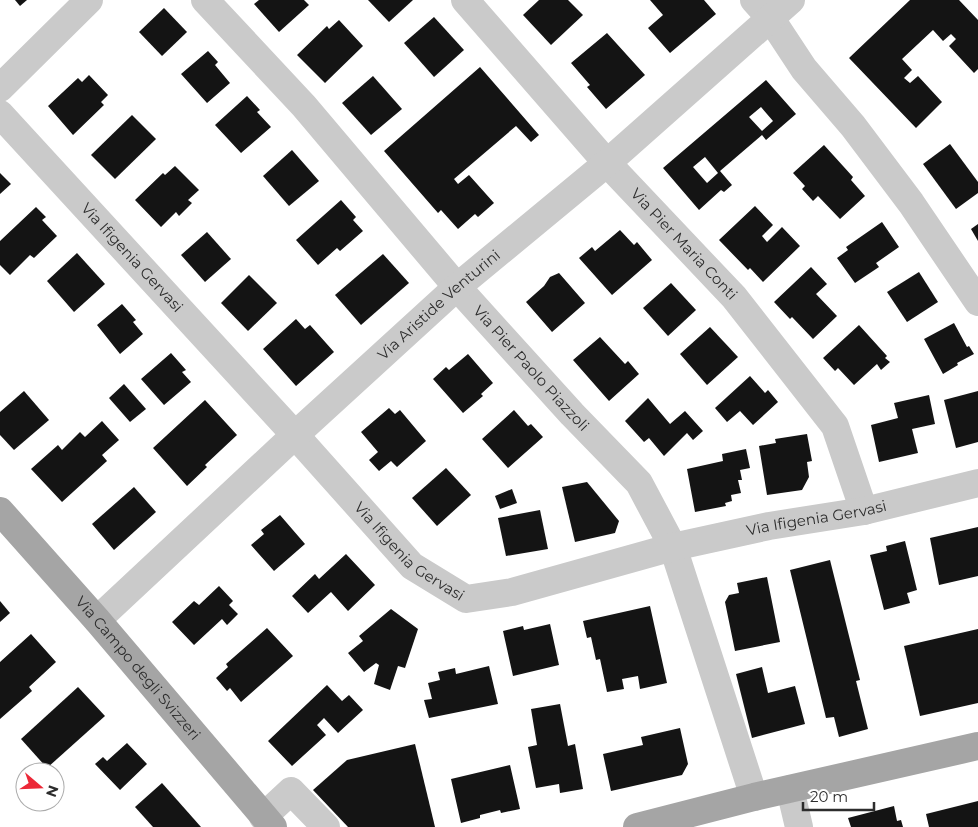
<svg xmlns="http://www.w3.org/2000/svg" width="978" height="827" font-family="Montserrat,sans-serif">
	<rect width="100%" height="100%" fill="#fff"/>
	<g fill="#141414" fill-rule="evenodd">
		<path d="M15,0H27L20,6Z"/>
		<path d="M259,0H304L309,5L279,32L254,4Z"/>
		<path d="M368,0H413L389,22Z"/>
		<path d="M539,0H568L583,15L551,45L523,15Z"/>
		<path d="M650,0H704L716,14L670,53L648,28L663,15Z"/>
		<path d="M910,0H959L978,20V69L974,73L949,46L956,39L951,34L943,41L933,30L902,59L912,70L904,78L910,83L918,76L942,102L916,128L849,58Z"/>
		<path d="M164,8L187,32L162,56L139,32Z"/>
		<path d="M434,17L464,50L434,77L404,43Z"/>
		<path d="M339,20L363,46L325,83L297,55L327,26L329,29Z"/>
		<path d="M607,33L645,75L606,109L587,87L590,85L571,63Z"/>
		<path d="M208,51L218,62L215,65L230,83L207,103L181,74Z"/>
		<path d="M480,67L539,135L531,142L516,126L454,179L458,184L469,175L494,203L478,217L475,214L458,229L441,210L438,213L384,151Z"/>
		<path d="M89,75L108,95L101,102L104,105L73,135L48,106L78,78L82,82Z"/>
		<path d="M373,76L402,109L371,135L342,103Z"/>
		<path d="M766,80L796,114L766,140L762,135L720,171L732,185L724,192L721,190L699,210L663,168ZM761,107L773,121L762,131L749,117ZM705,157L718,173L707,183L693,167Z"/>
		<path d="M247,96L260,110L257,112L271,127L241,153L215,125Z"/>
		<path d="M132,115L156,139L115,179L91,155Z"/>
		<path d="M950,144L978,182V193L956,209L923,164Z"/>
		<path d="M824,145L853,177L851,180L865,196L840,219L818,196L813,201L802,189L805,186L793,173Z"/>
		<path d="M292,150L319,181L289,206L263,176Z"/>
		<path d="M175,166L199,190L188,200L192,203L179,216L176,212L161,227L135,200L163,173L165,175Z"/>
		<path d="M0,173L11,184L0,194Z"/>
		<path d="M341,200L356,217L353,220L363,231L340,251L337,248L318,265L296,240Z"/>
		<path d="M755,206L773,225L762,236L767,242L782,227L800,246L763,282L750,268L748,270L719,240Z"/>
		<path d="M36,207L46,217L42,220L57,236L34,258L30,255L10,275L0,265V241Z"/>
		<path d="M882,222L899,247L876,263L879,267L855,283L837,258L848,250L846,247Z"/>
		<path d="M978,224V241L971,229Z"/>
		<path d="M620,230L634,245L637,242L652,260L612,295L579,258L592,247L595,251Z"/>
		<path d="M207,232L231,259L205,282L181,255Z"/>
		<path d="M77,253L105,284L74,312L47,281Z"/>
		<path d="M383,254L409,283L361,325L335,295Z"/>
		<path d="M811,267L827,284L816,294L837,316L813,339L792,317L790,319L774,302Z"/>
		<path d="M919,272L938,302L907,322L887,292Z"/>
		<path d="M559,273L585,303L552,332L526,302L544,286L550,277Z"/>
		<path d="M249,275L277,303L248,331L221,303Z"/>
		<path d="M671,283L696,310L668,336L643,308Z"/>
		<path d="M122,304L136,320L133,322L143,334L120,354L97,325Z"/>
		<path d="M296,319L305,329L310,325L334,352L296,386L263,349Z"/>
		<path d="M954,323L967,347L969,346L974,354L957,363L958,365L943,374L924,339Z"/>
		<path d="M859,325L887,356L885,358L890,362L881,370L877,364L854,385L838,368L835,371L823,358Z"/>
		<path d="M710,327L738,357L707,385L680,354Z"/>
		<path d="M600,337L625,364L628,361L639,374L609,401L573,360Z"/>
		<path d="M171,353L186,370L182,372L191,382L164,405L141,379Z"/>
		<path d="M468,354L493,383L481,394L483,396L463,413L433,379L446,367L449,370Z"/>
		<path d="M750,376L765,393L768,390L778,402L753,425L740,411L727,422L715,408Z"/>
		<path d="M124,384L146,409L130,422L109,398Z"/>
		<path d="M24,391L49,420L14,450L0,435V412Z"/>
		<path d="M978,391V442L956,448L944,400Z"/>
		<path d="M929,395L935,424L912,429L918,453L879,462L871,425L898,418L894,403Z"/>
		<path d="M648,398L670,424L685,411L703,431L693,440L687,433L664,456L649,438L644,442L625,421Z"/>
		<path d="M205,400L237,435L205,465L207,467L187,486L153,448Z"/>
		<path d="M389,408L395,414L400,410L426,441L397,467L391,461L379,471L369,460L378,452L361,432Z"/>
		<path d="M514,410L528,426L531,424L543,437L508,468L482,439Z"/>
		<path d="M102,421L119,440L102,455L107,461L62,502L31,469L58,445L62,450L80,432L85,437Z"/>
		<path d="M807,434L812,461L807,462L809,477L802,490L767,495L759,446L776,443L775,439Z"/>
		<path d="M746,449L750,468L740,470L742,480H738L741,493L731,495L732,501L725,503L726,506L695,512L687,469L723,461L722,454Z"/>
		<path d="M446,468L471,495L437,526L412,498Z"/>
		<path d="M587,482L619,521L615,533L575,542L562,487Z"/>
		<path d="M134,487L156,512L114,550L92,524Z"/>
		<path d="M512,489L517,503L500,509L495,496Z"/>
		<path d="M540,510L548,549L506,556L498,518Z"/>
		<path d="M280,515L305,544L274,571L251,545L264,534L261,530Z"/>
		<path d="M978,527V576L939,585L930,538Z"/>
		<path d="M905,541L917,590L907,593L910,603L884,610L870,555L887,551L886,546Z"/>
		<path d="M346,554L375,585L348,611L331,592L308,613L292,596L315,574L319,579Z"/>
		<path d="M830,560L860,680L856,681L868,729L839,737L834,717L826,718L790,570Z"/>
		<path d="M767,577L780,642L735,651L725,602L729,595L739,593L737,583Z"/>
		<path d="M219,586L233,601L229,605L238,614L227,625L222,619L194,645L172,622L194,601L199,605Z"/>
		<path d="M0,601L10,613L0,622Z"/>
		<path d="M650,606L667,683L640,689L638,676L622,679L624,689L607,692L600,659L596,660L591,637L587,638L583,621Z"/>
		<path d="M391,609L418,629L405,668L398,666L390,690L374,684L379,665L376,663L364,672L348,653L363,641L359,636Z"/>
		<path d="M550,624L559,665L513,676L503,631L523,626L524,630Z"/>
		<path d="M267,628L293,656L241,702L230,688L227,691L216,678L228,667L226,664Z"/>
		<path d="M978,629V703L920,716L904,646Z"/>
		<path d="M31,634L56,662L29,687L32,691L0,719V662Z"/>
		<path d="M489,666L498,704L429,718L424,700L432,699L428,683L440,680L438,672L455,668L456,674Z"/>
		<path d="M762,667L768,693L795,686L805,724L752,738L736,674Z"/>
		<path d="M327,685L342,701L349,695L363,710L338,733L324,718L317,725L326,735L292,766L268,741Z"/>
		<path d="M78,687L105,716L47,768L21,739Z"/>
		<path d="M560,704L568,746L575,744L583,789L560,793L559,784L536,788L528,747L537,745L531,709Z"/>
		<path d="M680,728L688,764L682,775L611,791L603,754L643,745L641,737Z"/>
		<path d="M127,743L147,764L120,790L95,764L103,757L107,761Z"/>
		<path d="M415,744L435,827H348L313,790L347,760Z"/>
		<path d="M510,765L520,809L501,813L500,810L480,815V818L461,823L451,779Z"/>
		<path d="M162,783L170,792L201,827H153L135,807Z"/>
		<path d="M978,801V827H929L926,814Z"/>
		<path d="M894,806L897,821L901,820L903,827H851L848,818Z"/>
	</g>
	<g fill="none" stroke-linecap="round" stroke-linejoin="round">
		<g stroke="#cacaca" stroke-width="28">
			<path id="s1" d="M205,0L304,106L457,287L572,414L639,483L673,547L754,797"/>
			<path id="s2" d="M465,0L607,163L734,297L835,426L864,511"/>
			<path d="M754,0L771,19L804,69L853,126L911,203L978,302"/>
			<path d="M0,88L89,0"/>
			<path id="s3" d="M0,114L295,435L412,566L466,599L512,592L673,547L769,526L864,511L978,483"/>
			<path id="s4" d="M97,620L295,435L457,287L607,163L791,0"/>
			<path d="M790,789L799,827"/>
			<path d="M263,817L291,791L326,827"/>
		</g>
		<g stroke="#a5a5a5" stroke-width="28">
			<path id="s5" d="M0,511L97,620L273,827"/>
			<path d="M637,827L754,797L978,746"/>
		</g>
	</g>
	<g text-anchor="middle" stroke-width="5" stroke-linejoin="round" paint-order="stroke">
		<g font-size="15" fill="#2d2d2d" stroke="#fff">
			<text dy="5" stroke="none"><textPath href="#s2" startOffset="328">Via Pier Maria Conti</textPath></text>
			<text dy="5" stroke="none"><textPath href="#s3" startOffset="195">Via Ifigenia Gervasi</textPath></text>
			<text dy="5" stroke="none"><textPath href="#s4" startOffset="465">Via Aristide Venturini</textPath></text>
			<text dy="5" stroke="none"><textPath href="#s1" startOffset="492">Via Pier Paolo Piazzoli</textPath></text>
			<text dy="5" stroke="none"><textPath href="#s3" startOffset="1035">Via Ifigenia Gervasi</textPath></text>
			<text dy="5" stroke="none"><textPath href="#s3" startOffset="600">Via Ifigenia Gervasi</textPath></text>
			<text dy="5" stroke="none"><textPath href="#s5" startOffset="209">Via Campo degli Svizzeri</textPath></text>
		</g>
	</g>
	<g transform="translate(40 787) rotate(109)"><circle r="24" fill="#ffffff" stroke="#ababab"/>
	<path d="M0-4L9 19L0 12L-9 19Z" fill="#ec2837"/>
	<text y="-8" font-size="14" font-weight="bold" text-anchor="middle" fill="#2d2d2d">N</text>
	</g>
	<path d="M803 802v8h71v-8" fill="none" stroke="#2d2d2d" stroke-width="2.5"/>
	<text x="810" y="802" font-size="15" fill="#2d2d2d" stroke="#ffffff" stroke-width="4" paint-order="stroke">20 m</text>
</svg>
